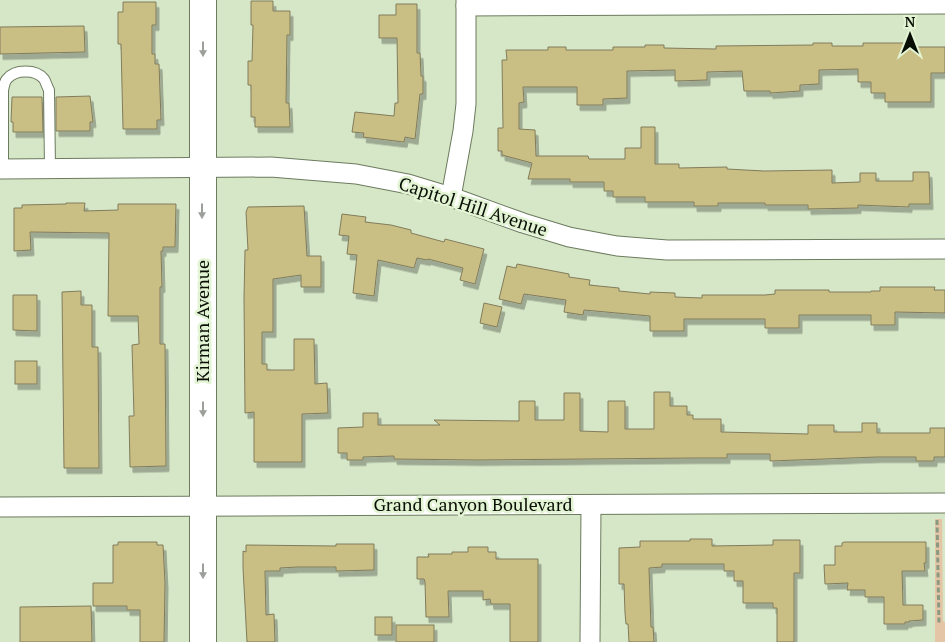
<svg xmlns="http://www.w3.org/2000/svg" width="945" height="642" font-family="'PT Serif',serif">
	<defs>
		<filter id="shadow"><feDropShadow dx="3" dy="5.5" stdDeviation="0" flood-color="#0004"/></filter>
	</defs>
	<rect width="100%" height="100%" fill="#d6e7c7"/>
	<path fill="#e4c6a7" d="M935,519H942L943,621L945,622V642H935Z"/>
	<g fill="#c9be83" stroke="#817c5c" filter="url(#shadow)">
		<path d="M251,1H273V11H290V35H287L286,103H289L290,127H255V117H251V85H248V61H252L253,25H251Z"/>
		<path d="M123,2H156V25H152V54H155V64H159L161,120H157V129H123L121,44H118V12H123Z"/>
		<path d="M396,4H417V53H420L421,76H423V94H420L415,139L405,137L404,142L363,137L364,133L352,132L355,112L394,116L395,103H398L397,38H379V15H396Z"/>
		<path d="M84,26L85,52L0,54V27Z"/>
		<path d="M813,43H832V46H863V43H913V47H945V73H931V102H885V93H871V82H858V69L819,70V84L800,85V91L770,93V91H744L742,71L707,72V80L675,81V70L627,71V98L603,99V105H577V87H523L524,102L519,103V129L535,130L536,156H588L589,159H625V148H641V127H655V164H679V168L727,167V169L764,171L832,170V183L860,182V173H876V181H913V172H929L930,204H909V207L858,205V208L808,209V205H765V203H718V206H694V202H645V197H613V191H604V182H570V179H528L532,163L502,155V151H498V128H503L502,60H507L506,50H548V47H566V50H613V47H645V45H664V48L716,49V46L813,45Z"/>
		<path d="M90,96L93,122H90V131H56V97Z"/>
		<path d="M12,97H42L43,132H13V122H11Z"/>
		<path d="M66,203H85L84,211L118,210V204H176L175,247H163V251H161L162,287H160V344H165L166,466L130,467L129,416H134L132,345L139,344L138,316H108L109,233L30,232L31,250L14,251V208H22V205L66,204Z"/>
		<path d="M304,206L307,256H321V287H301V275L273,279V332H262V364H267V370H294V339H314L315,384L327,383L328,413L302,414V462H254V412L245,413L244,298L245,250H248L246,212L248,207Z"/>
		<path d="M342,214L366,217L365,222L391,225L411,230V233L444,242L445,239L484,249L475,284L460,280L463,268L428,259L427,260L417,258L414,268L378,260L374,296L353,293L357,255L347,254L349,236L339,235Z"/>
		<path d="M517,264L569,274V277L590,280L589,285L619,288V291L650,294V292L675,293V297L702,298V295H765L775,294V290H829V292H871V291H880V287H935L934,290H945V313L895,312V325H871V315H799V328H765V319H684V331H650V316L584,310L583,315L564,312L566,300L524,294L521,304L499,299L507,266L516,268Z"/>
		<path d="M81,291V305H92V347H98L99,468H64L62,292Z"/>
		<path d="M13,295H37V331L13,330Z"/>
		<path d="M484,303L502,307L497,327L480,323Z"/>
		<rect x="15" y="361" width="22" height="23"/>
		<path d="M654,392H670V406H687V415H693V419H721V432L808,434V425H834V432H862V423H877V433H930V428H945V457H934V461H916V457H877L770,461V454H727V458H693L478,460L394,459V456L363,457V460H347V453H338V428L363,427V413H378V425H440L434,420L519,421V401H535V420H564V393H580V431L608,432V401H625V429H654Z"/>
		<path d="M690,539H712V546L773,545V540H800V573H794V642H777V608H773V603H743V581H734V571H724V564H662V567L649,568L651,627H653L654,642H629L628,624H626L625,613L624,584H619V548L640,547V541H690Z"/>
		<path d="M118,542H157V545H163L165,583L164,642H140V610H127V606H93V583H113V545H118Z"/>
		<path d="M844,542H926V563H924L925,571H902L903,605H923V620L909,621V622H905V624H884V597H865V590H847L848,583L825,584L824,565H835V546H842V543Z"/>
		<path d="M336,544H374V570L336,571V567H297L280,568V571H265L266,615L274,614L275,642H247L243,568V551L246,552V545L336,546Z"/>
		<path d="M468,547H488V552H496V559H538V642H510V604H491L490,599L483,600V591H448L449,617H426L425,582L424,579H417V557H429L428,554H452V552H468Z"/>
		<path d="M91,606L92,642H20V607Z"/>
		<rect x="375" y="617" width="17" height="18"/>
		<rect x="396" y="625" width="38" height="17"/>
	</g>
	<g fill="none" stroke-linecap="round" stroke-linejoin="round">
		<defs>
			<path id="lane" d="M3,169V90C4,87 4,82 7,79C15,69 36,69 44,79C46,82 47,87 49,90L50,169"/>
			<g id="street">
				<path d="M466,6L945,4"/>
				<path d="M0,169L271,167L356,174L408,184L451,197L523,223L569,237L617,246L667,250L945,249"/>
				<path d="M451,197L463,131L466,104V0"/>
				<path d="M0,507L945,503"/>
				<path d="M590,642L591,505"/>
			</g>
			<path id="secondary" d="M203,0V642"/>
		</defs>
		<use href="#lane" stroke="#6c7b5f" stroke-width="12"/>
		<use href="#street" stroke="#6c7b5f" stroke-width="21"/>
		<use href="#secondary" stroke="#6c7b5f" stroke-width="28"/>
		<path stroke="#8c9981" stroke-width="3" stroke-dasharray="5 2.5" stroke-linecap="butt" d="M937,520L939,624"/>
		<use href="#lane" stroke="#fff" stroke-width="10"/>
		<use href="#street" stroke="#fff" stroke-width="19"/>
		<use href="#secondary" stroke="#fff" stroke-width="26"/>
	</g>
	<defs><path id="oneway-solid" d="M-6-.8H1V-3.2L6.5 0L1 3.2V.8H-6Z" transform="scale(1.25)"/></defs>
	<g fill="#9d9f9b">
		<use href="#oneway-solid" transform="translate(203 49) rotate(90)"/>
		<use href="#oneway-solid" transform="translate(202 211) rotate(90)"/>
		<use href="#oneway-solid" transform="translate(203 409) rotate(90)"/>
		<use href="#oneway-solid" transform="translate(203 571) rotate(90)"/>
	</g>
	<g text-anchor="middle" stroke-width="5" stroke-linejoin="round" paint-order="stroke">
		<g font-size="18" fill="#090e05" stroke="#e3f4d4">
			<text transform="translate(473 207) rotate(18)" y="6">Capitol Hill Avenue</text>
			<text transform="translate(203 321) rotate(-90)" y="6">Kirman Avenue</text>
			<text x="473" y="511">Grand Canyon Boulevard</text>
		</g>
	</g>
	<g transform="translate(910 35)" stroke="#e3f4d4" stroke-width="4" paint-order="stroke">
	<path d="M0-4L9 19L0 12L-9 19Z" fill="#090e05"/>
	<text y="-8" font-size="14" font-weight="bold" text-anchor="middle" fill="#090e05">N</text>
	</g>
</svg>
